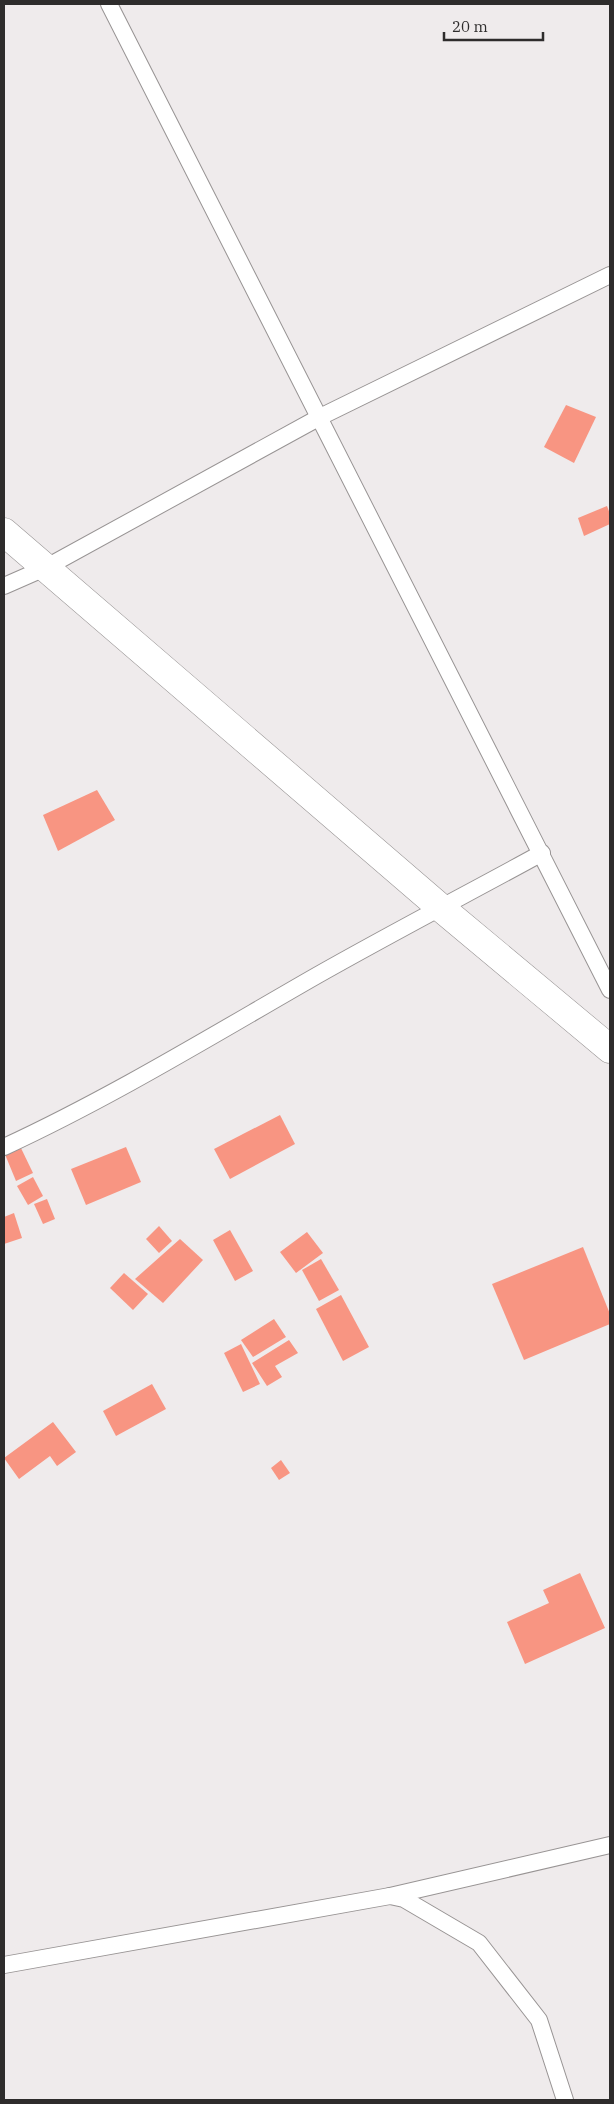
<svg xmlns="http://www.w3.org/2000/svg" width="614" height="2104" font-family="'IBM Plex Serif',serif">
	<rect width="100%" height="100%" fill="#efebec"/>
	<g fill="#f89582">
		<path d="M566,405L596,417L574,463L544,447Z"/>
		<path d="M607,506L610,514V524L584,536L578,518Z"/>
		<path d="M97,790L115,820L58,851L43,815Z"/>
		<path d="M280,1115L295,1144L230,1179L214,1149Z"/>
		<path d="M19,1144L33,1173L16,1181L4,1152Z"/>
		<path d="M126,1147L141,1182L86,1205L71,1169Z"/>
		<path d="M33,1177L43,1196L28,1205L17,1186Z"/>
		<path d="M47,1199L55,1219L43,1224L34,1204Z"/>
		<path d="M14,1213L22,1238L4,1244V1217Z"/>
		<path d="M159,1226L172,1241L159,1253L146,1239Z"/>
		<path d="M230,1230L253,1271L235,1281L213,1240Z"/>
		<path d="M307,1232L323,1253L296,1273L280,1252Z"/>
		<path d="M180,1239L203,1260L163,1303L135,1279Z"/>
		<path d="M583,1247L610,1314V1324L524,1360L492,1284Z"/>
		<path d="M321,1259L339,1290L319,1301L302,1270Z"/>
		<path d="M124,1273L148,1294L133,1310L110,1288Z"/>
		<path d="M341,1295L369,1347L343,1361L316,1309Z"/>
		<path d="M274,1319L286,1337L253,1357L241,1340Z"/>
		<path d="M289,1340L298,1353L275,1366L282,1377L267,1386L252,1363Z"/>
		<path d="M241,1344L260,1384L243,1392L224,1353Z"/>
		<path d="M152,1384L166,1409L116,1436L103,1411Z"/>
		<path d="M53,1422L76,1452L57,1466L50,1456L19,1479L4,1458Z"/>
		<path d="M281,1460L290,1473L279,1480L271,1468Z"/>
		<path d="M580,1573L605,1628L525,1664L507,1622L549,1603L543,1590Z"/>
	</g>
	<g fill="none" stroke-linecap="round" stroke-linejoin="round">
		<defs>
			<g id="service">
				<path d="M109,4L610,990"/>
				<path d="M4,586L45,568L320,417L610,275"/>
				<path d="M4,1147C112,1097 213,1035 316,976C390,934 467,894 542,853"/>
				<path d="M390,1896L404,1899L479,1943L539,2020L565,2100"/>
				<path d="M4,1965L390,1896L610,1845"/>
			</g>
			<path id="minor" d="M4,532L441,908L610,1049"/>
		</defs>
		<use href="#service" stroke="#989494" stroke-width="18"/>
		<use href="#minor" stroke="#989494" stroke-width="29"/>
		<use href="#service" stroke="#fff" stroke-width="16"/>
		<use href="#minor" stroke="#fff" stroke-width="28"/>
	</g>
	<rect width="614" height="2104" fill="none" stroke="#2e2c2c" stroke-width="10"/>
	<path d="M444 32v8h99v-8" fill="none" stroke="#2e2c2c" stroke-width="2.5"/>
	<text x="452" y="32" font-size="15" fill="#2e2c2c" stroke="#efebec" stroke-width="4" paint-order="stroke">20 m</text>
</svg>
